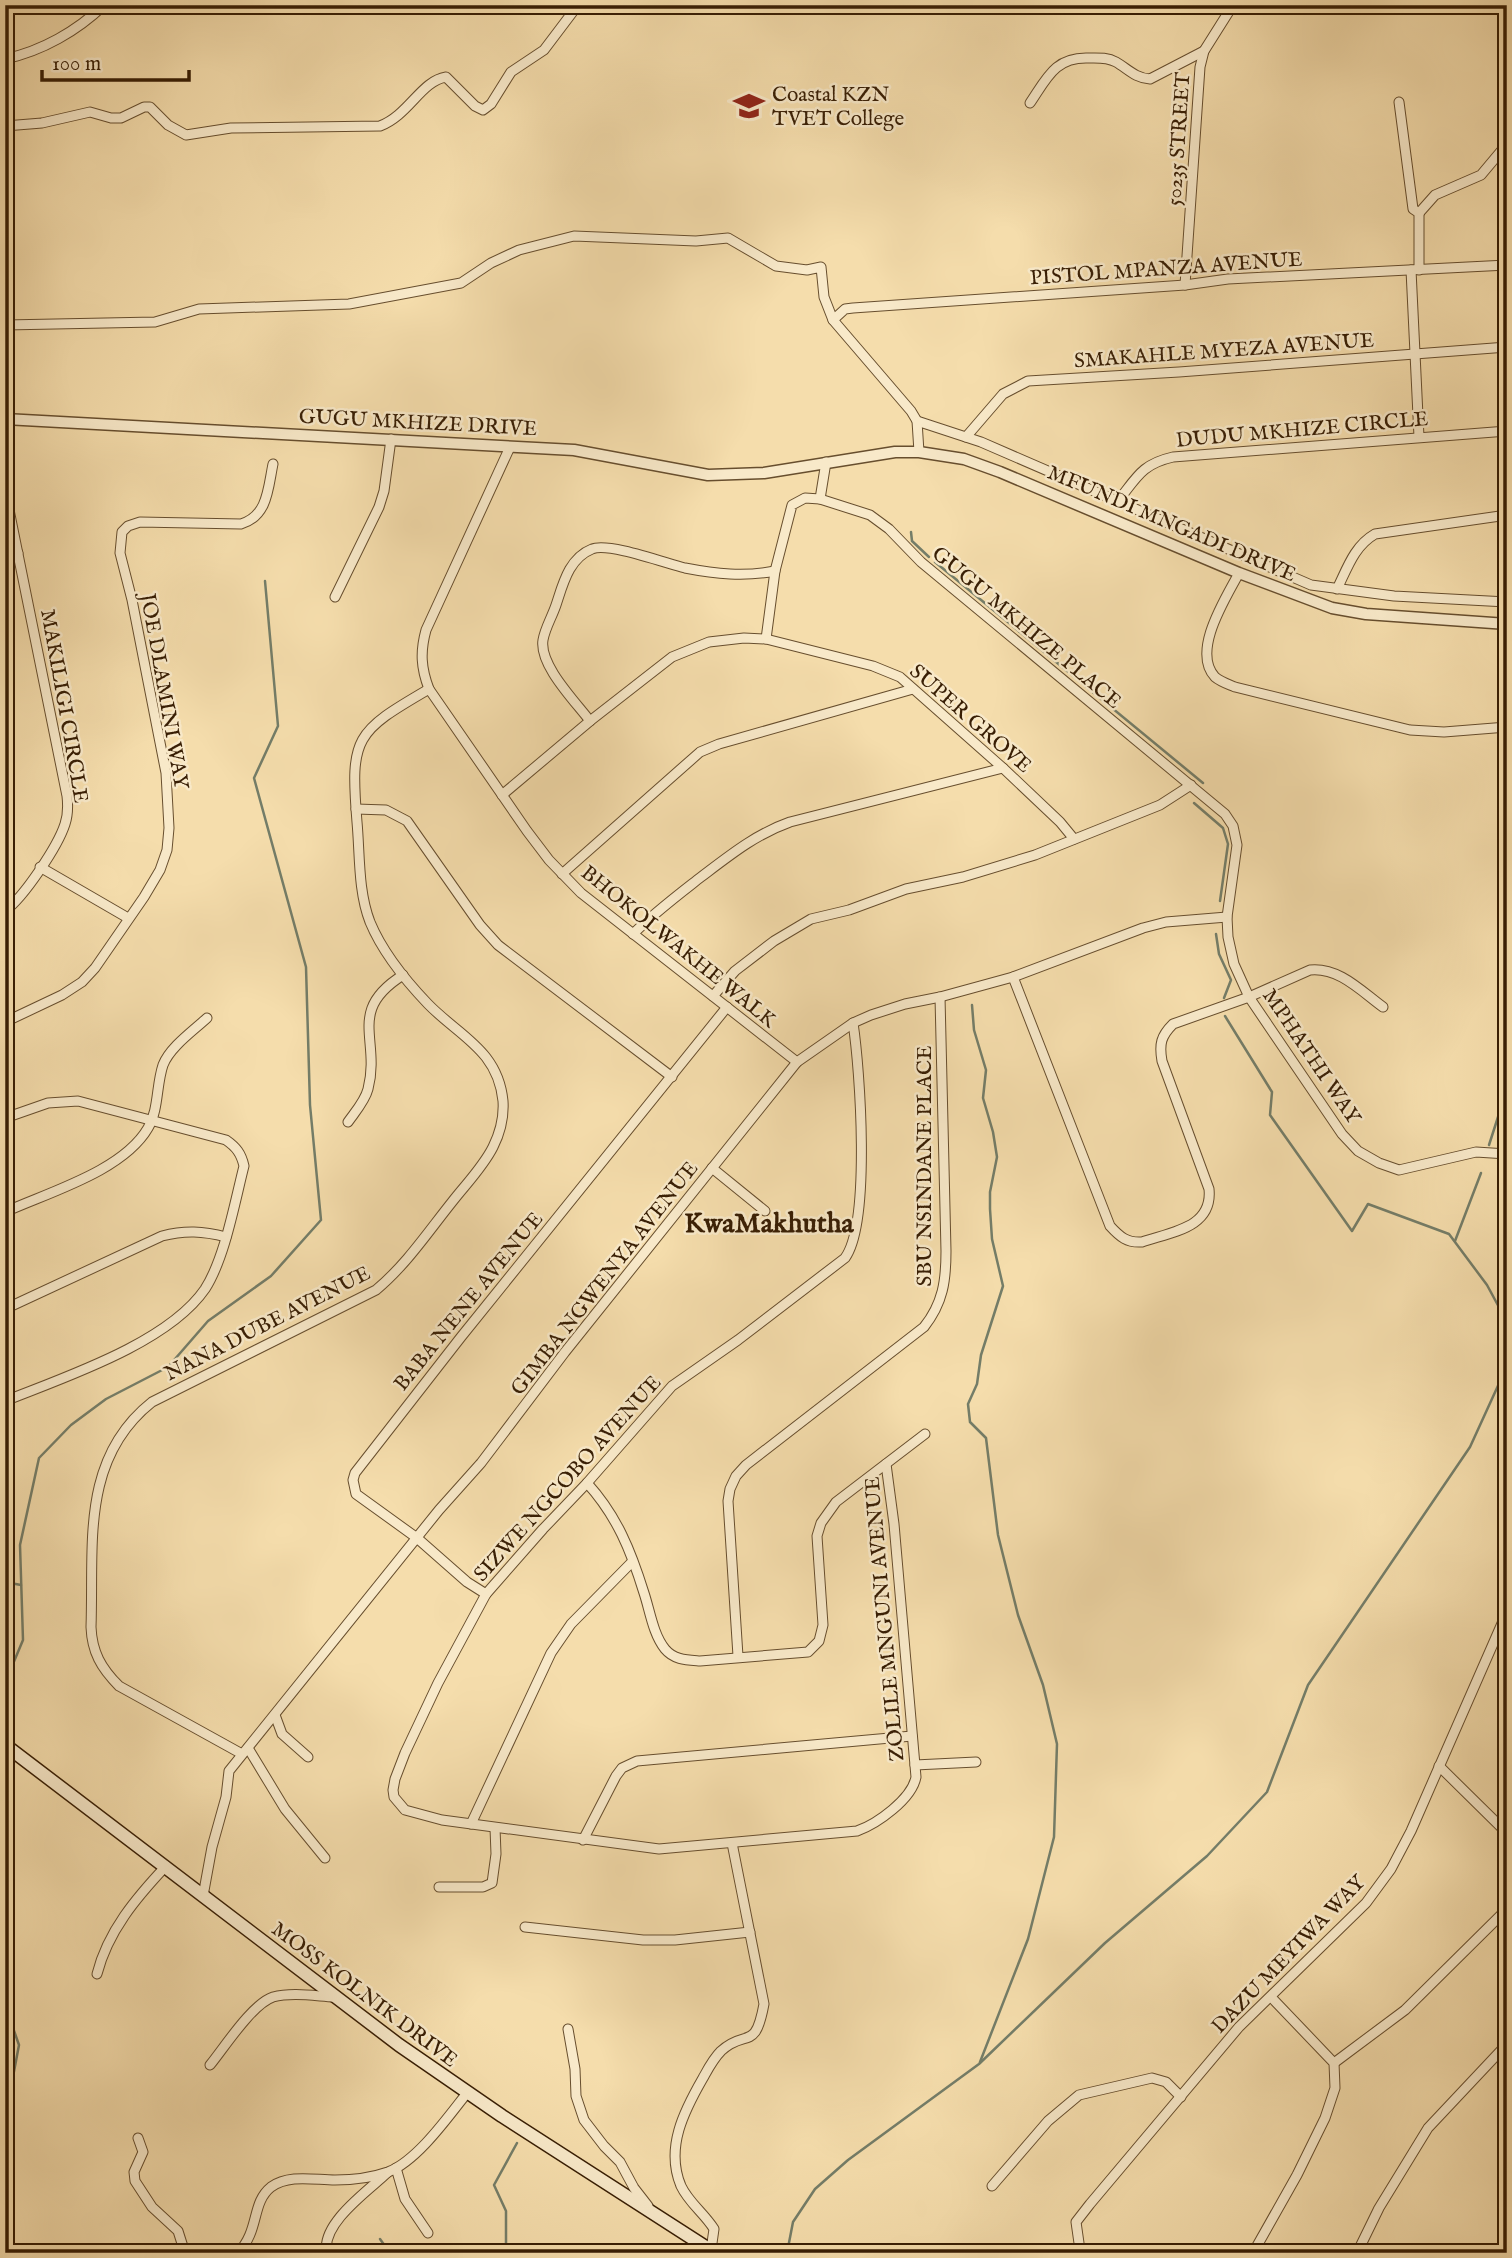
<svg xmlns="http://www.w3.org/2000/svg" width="1512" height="2258" font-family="'IM FELL English',serif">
	<rect width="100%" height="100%" fill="#f5ddac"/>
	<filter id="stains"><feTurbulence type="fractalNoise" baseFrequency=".00286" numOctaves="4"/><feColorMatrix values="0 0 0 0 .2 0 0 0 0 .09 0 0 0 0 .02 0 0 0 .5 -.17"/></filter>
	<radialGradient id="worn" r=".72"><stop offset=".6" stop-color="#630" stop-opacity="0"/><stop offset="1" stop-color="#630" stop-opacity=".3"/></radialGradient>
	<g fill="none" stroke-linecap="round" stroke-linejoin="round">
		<g stroke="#747d68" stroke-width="2.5">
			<path d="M911,532L912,541L929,557"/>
			<path d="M935,562L1203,783"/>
			<path d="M1194,803L1223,828L1228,844L1220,901"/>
			<path d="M1216,934L1219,954L1231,980L1224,998"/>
			<path d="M972,1005L974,1030L986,1070L983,1098L993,1132L997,1157L990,1192V1209L992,1239L1003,1286L981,1355L977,1384L968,1404L970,1422L986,1438L998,1535L1018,1615L1043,1685L1057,1744L1054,1837L1028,1939L980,2062"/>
			<path d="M1225,1016L1272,1092L1270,1115L1352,1231L1368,1204L1449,1234L1487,1285L1507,1322"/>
			<path d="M1489,1145L1507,1089"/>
			<path d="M1455,1241L1481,1173"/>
			<path d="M5,1582L21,1585"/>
			<path d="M5,1683L23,1640L20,1545L39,1458L71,1425L106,1399L168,1367L208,1321L271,1276L321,1220L310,1105L306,967L254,778L278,726L265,581"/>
			<path d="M5,2005L19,2045L12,2082L5,2091"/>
			<path d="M380,2239L390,2253"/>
			<path d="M506,2253V2211L494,2185L517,2143"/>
			<path d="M787,2253L793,2222L815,2189L848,2160L979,2064L1105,1943L1207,1856L1267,1792L1308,1685L1470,1447L1507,1366"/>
		</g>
		<defs>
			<g id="minor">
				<path d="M5,59C42,51 77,31 104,5"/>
				<path d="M1399,102L1413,209L1419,213V270"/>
				<path d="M1030,103C1047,78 1055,57 1088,58C1097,58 1107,57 1116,62C1128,69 1135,78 1150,79L1204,51"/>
				<path d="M5,126L42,123L90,112L111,118H121L144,107H150L168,125L186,135L231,128L380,126C409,115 421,81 446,77L475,106L483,110L491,104L511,72L544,50L578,5"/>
				<path d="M1419,213L1435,195L1481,175L1507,144"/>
				<path d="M1411,270L1419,437"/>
				<path d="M1185,285L1200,67L1204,51L1233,5"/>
				<path d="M833,320L845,309L853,308L1185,285L1228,279L1507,265"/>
				<path d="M5,325L155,322L199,309L349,304L461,283L491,263L519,250L574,236L696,241L728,238L776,266L807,270L821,267L824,297L833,320L911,411L917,421L919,452"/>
				<path d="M917,421L981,442L1311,585L1394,596L1507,602"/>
				<path d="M966,437L1003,394L1028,381L1179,372L1507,347"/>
				<path d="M510,447L426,630C420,652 421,668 429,689L527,831L549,860L581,893L797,1062"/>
				<path d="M5,490L67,796C68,805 68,815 65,824C58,846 24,897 5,911"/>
				<path d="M820,499L826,462"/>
				<path d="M1118,501C1137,477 1142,464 1173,457L1507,431"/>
				<path d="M5,555L18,553"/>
				<path d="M1239,573C1226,598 1191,651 1215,677C1221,682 1228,684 1235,687L1410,730L1444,732L1507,727"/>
				<path d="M1337,589C1347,569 1354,546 1375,534L1507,515"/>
				<path d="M335,597L379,507L384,491L391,439"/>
				<path d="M766,639L775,571L792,505L805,498L820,499L870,515L889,529L921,562L1225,814L1233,826L1237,845L1227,917L1228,937L1234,964L1249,997L1342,1134L1358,1151L1379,1163L1399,1170L1476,1152L1507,1154"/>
				<path d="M590,721C575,701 539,665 543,640C545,628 552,617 556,605C563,584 569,558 592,549C608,542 665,563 685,568C716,574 744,577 775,571"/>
				<path d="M502,795L590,721L672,657L709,642L744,638L766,639L873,666L900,677L1003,768L1060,822L1074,839"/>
				<path d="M356,809L386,810L407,821L480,925L498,945L672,1077"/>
				<path d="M40,867L128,918"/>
				<path d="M562,874L700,752L719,744L913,689"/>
				<path d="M633,934C654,913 678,895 701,877C730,855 756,834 790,822L1003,768"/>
				<path d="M1013,977L1110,1226C1120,1237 1127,1243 1142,1242C1171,1232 1213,1228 1209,1189L1162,1061C1159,1044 1161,1036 1173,1024L1249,997L1310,970C1339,967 1361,991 1383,1007"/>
				<path d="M713,996L735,971L774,941L811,919L849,910L906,889L963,877L1035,855L1160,805L1191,785"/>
				<path d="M5,1022L62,995L82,982L95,968L144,897L160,870L167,850L169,828L166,773L132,600L120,553L122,532L128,526L140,522L241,524C268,516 268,488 273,464"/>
				<path d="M853,1023C860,1069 871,1222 845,1258L738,1340L672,1386L587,1483L543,1529L486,1594L438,1683L405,1753L395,1779L393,1790L394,1797L405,1810L442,1820L659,1849L857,1831C877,1824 912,1799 916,1777L894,1524L886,1464"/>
				<path d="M5,1118L48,1103L78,1101L226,1140C236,1147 241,1153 244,1166C235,1201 225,1258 205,1289C168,1343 65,1377 5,1401"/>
				<path d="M348,1122C355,1112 365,1101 368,1089C381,1039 346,1011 403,975"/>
				<path d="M712,1168L765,1211"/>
				<path d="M5,1212C49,1192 123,1171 148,1128C159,1109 156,1086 163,1065C170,1047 193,1031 207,1018"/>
				<path d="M5,1309L162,1236C185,1230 203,1231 226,1237"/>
				<path d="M587,1483C617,1516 631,1551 644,1593C650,1611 653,1634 665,1649C674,1660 687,1660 700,1661L808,1652L819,1641L823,1625L817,1536L821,1523L836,1502L925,1434"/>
				<path d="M486,1594L467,1582L417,1538L356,1494L353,1480L355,1473L461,1337L727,1007"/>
				<path d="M738,1656L728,1501L730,1489L736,1476L746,1465L924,1327C943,1303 946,1281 946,1251L940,997"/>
				<path d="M275,1715L282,1734L308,1757"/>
				<path d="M248,1748L285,1809L325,1858"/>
				<path d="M242,1754L119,1686C101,1668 92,1652 91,1627C94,1545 80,1459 152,1402L376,1290C406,1265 428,1232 452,1202C466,1184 483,1167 493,1147C500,1133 504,1116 503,1101C498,1050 459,1036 428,1004C406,981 382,951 370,922C358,891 360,855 357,822C350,737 355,732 429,689"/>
				<path d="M915,1765L976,1762"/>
				<path d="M1439,1766L1507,1833"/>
				<path d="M471,1824L551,1653L571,1624L632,1562"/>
				<path d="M583,1840L616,1776L622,1768L637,1761L912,1736"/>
				<path d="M439,1887H483L492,1883L496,1854L495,1828"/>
				<path d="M203,1896L212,1847L226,1797L229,1771L439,1510L481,1463L565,1352L797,1062L853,1023L871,1015L905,1004L940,997L1013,977L1143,928L1166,922L1227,917"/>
				<path d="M525,1927L643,1940H675L750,1932"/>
				<path d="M97,1974C108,1931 136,1898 166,1866"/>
				<path d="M568,2029L575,2069L576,2096L584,2120L604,2146L620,2162L634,2188L648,2206"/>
				<path d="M1334,2063L1405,2010L1507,1909"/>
				<path d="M210,2065C224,2048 252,2004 273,1997C292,1992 315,1996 334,1997"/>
				<path d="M138,2138L143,2152L134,2172L135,2181L152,2207L178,2231L185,2253"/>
				<path d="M396,2168L405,2199L428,2233"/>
				<path d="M992,2186L1048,2121L1079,2095L1152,2078L1166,2082L1181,2097"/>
				<path d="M711,2250L714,2229C704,2213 689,2203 681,2186C665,2148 684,2111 703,2078C708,2069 713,2059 721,2051C746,2028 755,2053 764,2004L732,1843"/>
				<path d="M238,2253C260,2230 251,2203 271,2187C289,2174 314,2180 335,2180C353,2180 371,2178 388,2172C417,2161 448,2117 467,2093"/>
				<path d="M327,2253C320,2224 369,2190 387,2173"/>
				<path d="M1077,2253L1079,2243L1076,2222L1090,2204L1239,2027L1366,1903L1391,1869L1411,1831L1507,1612"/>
				<path d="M1253,2253L1297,2175L1325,2118L1335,2088L1334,2063L1271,1997"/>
				<path d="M1357,2253L1379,2208L1428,2128L1507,2044"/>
			</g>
			<path id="tertiary" d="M5,419L574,450L708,475L764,473L895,452H919L964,459L1000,472L1239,573L1332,608L1366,614L1507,624"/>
			<path id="secondary" d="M5,1745L399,2045L502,2116L715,2253"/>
		</defs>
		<use href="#minor" stroke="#674e2e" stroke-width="11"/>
		<use href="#tertiary" stroke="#674e2e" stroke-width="13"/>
		<use href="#secondary" stroke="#381e04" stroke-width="15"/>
		<use href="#minor" stroke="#f8e9c9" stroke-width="9"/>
		<use href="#tertiary" stroke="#f8e9c9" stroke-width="10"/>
		<use href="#secondary" stroke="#f8e9c9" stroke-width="12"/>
	</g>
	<defs>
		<symbol id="university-bare" viewBox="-9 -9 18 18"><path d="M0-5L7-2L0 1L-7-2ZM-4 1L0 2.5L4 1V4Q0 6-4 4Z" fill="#8f2418" stroke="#f8e9c9" stroke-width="2.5" paint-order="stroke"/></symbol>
	</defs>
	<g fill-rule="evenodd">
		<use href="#university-bare" x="727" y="84" width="44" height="44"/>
	</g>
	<g text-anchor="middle" stroke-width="5" stroke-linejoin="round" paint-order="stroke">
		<g font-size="21" fill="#381e04" stroke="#f8e9c9" text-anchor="start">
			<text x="772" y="101">Coastal KZN<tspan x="772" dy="24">TVET College</tspan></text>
		</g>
		<g font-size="21" fill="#381e04" stroke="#f8e9c9">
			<text transform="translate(1178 139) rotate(-86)" y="7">50235 STREET</text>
			<text transform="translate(1166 268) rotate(-4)" y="7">PISTOL MPANZA AVENUE</text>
			<text transform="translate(1224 350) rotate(-4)" y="7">SMAKAHLE MYEZA AVENUE</text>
			<text transform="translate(418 422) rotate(3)" y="7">GUGU MKHIZE DRIVE</text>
			<text transform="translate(1302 429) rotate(-5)" y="7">DUDU MKHIZE CIRCLE</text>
			<text transform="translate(1172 523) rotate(23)" y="7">MFUNDI MNGADI DRIVE</text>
			<text transform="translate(1027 627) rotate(40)" y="7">GUGU MKHIZE PLACE</text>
			<text transform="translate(165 691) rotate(80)" y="7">JOE DLAMINI WAY</text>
			<text transform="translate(65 706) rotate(80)" y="7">MAKILIGI CIRCLE</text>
			<text transform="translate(971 718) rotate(41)" y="7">SUPER GROVE</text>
			<text transform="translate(679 946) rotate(39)" y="7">BHOKOLWAKHE WALK</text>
			<text transform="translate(1312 1056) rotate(56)" y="7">MPHATHI WAY</text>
			<text transform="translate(924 1166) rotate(-90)" y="7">SBU NSINDANE PLACE</text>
			<text transform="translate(604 1278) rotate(-52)" y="7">GIMBA NGWENYA AVENUE</text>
			<text transform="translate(468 1301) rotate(-51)" y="7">BABA NENE AVENUE</text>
			<text transform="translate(267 1323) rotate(-27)" y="7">NANA DUBE AVENUE</text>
			<text transform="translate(567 1478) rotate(-48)" y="7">SIZWE NGCOBO AVENUE</text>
			<text transform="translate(884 1619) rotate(-95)" y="7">ZOLILE MNGUNI AVENUE</text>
			<text transform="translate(1288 1954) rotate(-46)" y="7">DAZU MEYIWA WAY</text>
			<text transform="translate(365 1994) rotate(37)" y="7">MOSS KOLNIK DRIVE</text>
		</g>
		<g font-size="28" font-weight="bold" fill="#381e04" stroke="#f8e9c9">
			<text x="769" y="1232">KwaMakhutha</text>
		</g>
	</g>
	<rect width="1512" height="2258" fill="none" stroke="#f5ddac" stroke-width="28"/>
	<rect x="7" y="7" width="1498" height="2244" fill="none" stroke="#381e04" stroke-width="3.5"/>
	<rect x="14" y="14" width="1484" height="2230" fill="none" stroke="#381e04" stroke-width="2"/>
	<path d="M42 70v10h147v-10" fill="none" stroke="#381e04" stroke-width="3.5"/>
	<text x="52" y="70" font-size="21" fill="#381e04" stroke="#f8e9c9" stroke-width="5" paint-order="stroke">100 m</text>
	<rect width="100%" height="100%" filter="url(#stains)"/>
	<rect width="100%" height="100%" fill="url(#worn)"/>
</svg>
